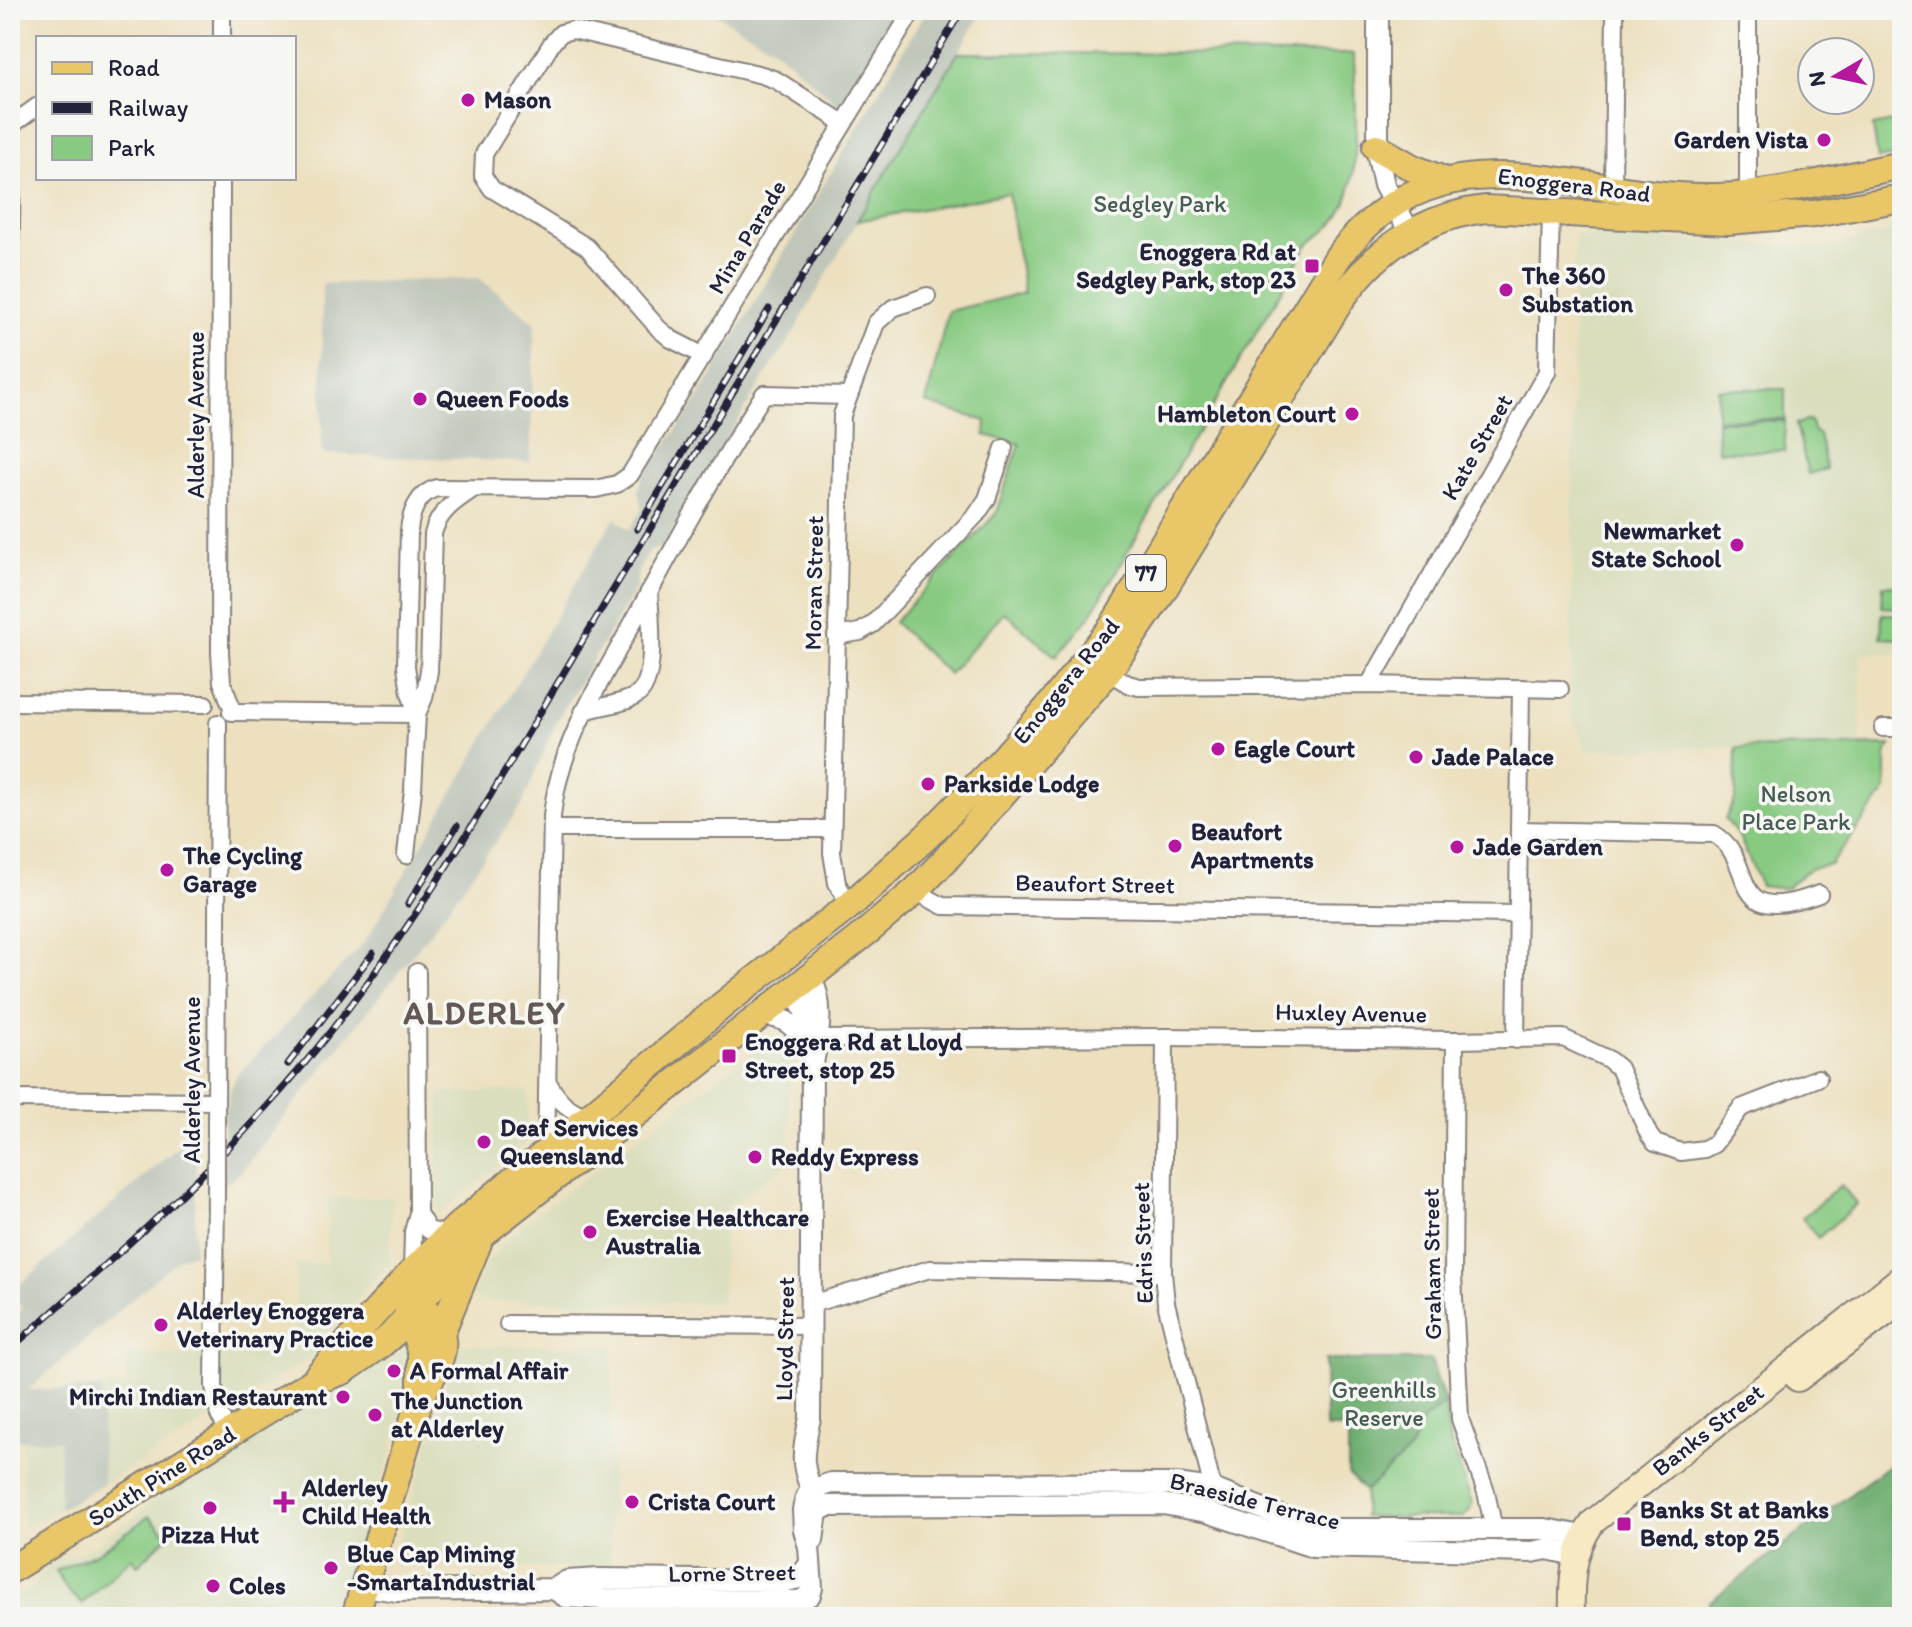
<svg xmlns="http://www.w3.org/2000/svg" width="1912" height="1627" font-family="Itim,sans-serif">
	<rect width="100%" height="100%" fill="#f6f6f2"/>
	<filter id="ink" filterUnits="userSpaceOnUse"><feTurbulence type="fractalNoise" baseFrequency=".0125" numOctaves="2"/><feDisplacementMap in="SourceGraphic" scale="16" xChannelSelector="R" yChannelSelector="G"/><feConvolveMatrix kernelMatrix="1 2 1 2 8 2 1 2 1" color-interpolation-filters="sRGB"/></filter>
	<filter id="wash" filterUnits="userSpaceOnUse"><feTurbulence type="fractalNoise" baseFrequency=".006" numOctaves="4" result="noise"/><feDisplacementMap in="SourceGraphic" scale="32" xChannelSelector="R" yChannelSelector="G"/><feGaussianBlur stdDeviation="1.8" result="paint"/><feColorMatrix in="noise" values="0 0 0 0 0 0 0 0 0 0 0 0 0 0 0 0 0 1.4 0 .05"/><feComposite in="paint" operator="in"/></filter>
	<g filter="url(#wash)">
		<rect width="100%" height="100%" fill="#ece0bf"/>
		<g fill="#dadebd">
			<path d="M1902,227V653H1861L1860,745L1588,750L1571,715L1574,244L1577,234L1827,248Z"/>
			<path d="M776,1034L787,1040L790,1049L789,1161L725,1210L722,1303L479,1301L475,1296L476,1289L483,1270L500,1247L519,1228Z"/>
			<path d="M528,1091L527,1142L441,1212L436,1211L440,1092Z"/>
			<path d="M327,1198H392L390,1264L340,1317L329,1334L327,1348L103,1484L101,1388L126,1386L127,1355H191L236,1341H295L296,1264L327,1263Z"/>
			<path d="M458,1345L612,1347L611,1568L406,1567L401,1564L395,1555Z"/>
			<path d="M392,1348H406L411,1351L412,1378L342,1617H10V1599L36,1586L37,1577L54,1562L92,1547L136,1516L171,1484Z"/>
			<path d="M22,1440H60V1509L23,1528Z"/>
		</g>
		<g fill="#c0c6ba">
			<path d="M708,10H901L841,107L775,49Z"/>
			<path d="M927,10H984L857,221L793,334L763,379L663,547L650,550L638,571L636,588L556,722L522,805L436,925L240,1173L222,1185L224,1108L228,1106L230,1090L239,1073L364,943L614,518L629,530L642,509L638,491L643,476L690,412Z"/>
			<path d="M479,278L535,323L530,462L322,454V284Z"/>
			<path d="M197,1131L194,1253L179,1258L28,1390L101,1388L103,1484L60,1509V1440H17V1406L10,1410V1321L23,1309L15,1300V1289Z"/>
		</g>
		<g fill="#88ca82" stroke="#55765e" stroke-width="2">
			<path d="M958,53L1354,54C1355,95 1362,175 1342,210C1334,226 1320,235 1307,246L1090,616L1056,657L1004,612L949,674L894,622L995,515L1020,444L985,435L986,421L926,403L948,311L1024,293L1008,193L857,221Z"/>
			<path d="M1902,120V154L1878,159L1873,126Z"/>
			<path d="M1718,389H1785V419H1717Z"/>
			<path d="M1810,420L1814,432L1819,434L1826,469L1808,474L1796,424Z"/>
			<path d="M1717,421H1785V451H1718Z"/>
			<path d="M1883,585L1902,586V608L1882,607Z"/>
			<path d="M1882,614L1902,615L1901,639L1881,638Z"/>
			<path d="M1891,745L1886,751V790L1830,865L1809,869L1785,889L1761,886L1738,834L1725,819L1735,800L1736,748Z"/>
			<path d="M1841,1185L1857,1204L1818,1238L1802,1218Z"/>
			<path d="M1445,1404L1449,1438L1472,1503L1470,1510L1463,1517H1364L1365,1491L1410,1450L1424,1419Z"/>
			<path d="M149,1516L166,1533V1538L138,1565L131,1558L82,1604L67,1590L56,1571L101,1551Z"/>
		</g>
		<g fill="#6eae70" stroke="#486856" stroke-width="2">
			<path d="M1325,1360H1431L1445,1403L1424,1419L1410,1450L1365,1491L1348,1474V1428H1326Z"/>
			<path d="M1902,1455V1617H1708L1709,1602Z"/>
		</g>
	</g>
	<g filter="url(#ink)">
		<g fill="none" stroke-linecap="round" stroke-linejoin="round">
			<defs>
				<g id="minor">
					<path d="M222,38V10"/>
					<path d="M10,126L38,106"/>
					<path d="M221,178L220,653L222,682L230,703"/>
					<path d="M1613,188L1615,10"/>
					<path d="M1748,194V10"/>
					<path d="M10,278L12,172"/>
					<path d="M704,356L671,339L659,329L587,247L492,189L483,176L484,154L552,43L561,33L573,30L762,75L776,80L843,123"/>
					<path d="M836,636L860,632L873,624L977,514L987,499L1004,448"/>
					<path d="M1108,672L1128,684L1139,687L1369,685L1560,689"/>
					<path d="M1369,685L1547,372L1551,212"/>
					<path d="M10,702L205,704"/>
					<path d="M231,712L417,714"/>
					<path d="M583,712C600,705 623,705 637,695C658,681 650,616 649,592"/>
					<path d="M417,714L410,693L406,666L409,530C411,512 418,493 437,488L596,489L617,484L630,475L913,10"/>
					<path d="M1883,728H1902"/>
					<path d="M552,829H832"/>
					<path d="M1519,830L1714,834C1760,861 1722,930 1819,894"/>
					<path d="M406,855L413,790L417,714L424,698L429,671L433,534C438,512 455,501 473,489"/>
					<path d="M915,891L943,906L1517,914"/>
					<path d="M849,906L837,883L832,853L842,415L876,323L893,308L927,296"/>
					<path d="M1165,1037L1163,1273L1166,1303L1213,1489"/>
					<path d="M817,1039L1165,1037L1455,1040L1563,1038L1608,1059L1619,1068L1649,1135L1655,1143L1681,1152L1704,1149L1714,1144L1741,1108L1818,1078"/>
					<path d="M1455,1040L1453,1276L1460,1419L1486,1492L1494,1529"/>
					<path d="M1516,1040L1521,688"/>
					<path d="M549,1084C559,1102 568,1109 587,1117"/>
					<path d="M10,1099L216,1101"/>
					<path d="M216,1124L218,723"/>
					<path d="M546,1152L552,816C559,745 598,687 631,626C673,548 716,469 764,394L848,396"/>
					<path d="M216,1191L214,1386L219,1415L230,1433"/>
					<path d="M418,1213L428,1230L449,1235"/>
					<path d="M412,1272L413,1232L418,1213L417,972"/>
					<path d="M811,1304L930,1269L1163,1273"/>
					<path d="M508,1324L812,1326"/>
				</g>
				<g id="tertiary">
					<path d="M1378,10V157L1384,185L1410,233"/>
					<path d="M810,976C826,1005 818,1037 812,1068L810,1418C802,1455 799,1468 818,1502"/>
					<path d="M794,989L805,1012L808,1036"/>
					<path d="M761,1015C785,1016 798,1026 806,1049"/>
					<path d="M813,1540L817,1512L827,1506L1163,1504L1207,1512L1313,1547L1532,1552L1547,1549L1575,1555"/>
					<path d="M364,1586L397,1591L554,1589L567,1581L599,1579L786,1581L799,1578L809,1565"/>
					<path d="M554,1589L566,1597L602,1599L800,1601L810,1595L812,1588L809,1547L804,1530L803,1510L806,1497L812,1490L831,1483L1176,1484L1213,1489L1303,1525L1321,1529H1545L1583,1536"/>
				</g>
				<g id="secondary">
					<path d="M1798,1379L1902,1301"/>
					<path d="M1572,1617C1571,1582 1572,1551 1593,1522L1902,1277"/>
				</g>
				<g id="primary">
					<path d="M1376,147L1413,168L1446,181"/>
					<path d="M406,1301L421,1353V1388"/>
					<path d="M441,1333L478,1243"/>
					<path d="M318,1375L412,1272L458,1226L724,1004L849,906L926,837L1002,760L1051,704L1112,627L1338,257C1442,122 1566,196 1704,197C1764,198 1842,177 1902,165"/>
					<path d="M10,1570L314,1381L343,1371L379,1346L393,1334L466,1247L868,931L915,891L946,859L1108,672L1159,597L1342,298C1377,249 1424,216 1486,209L1728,221L1814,214L1902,198"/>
					<path d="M355,1617L421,1395C453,1344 449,1332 409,1291"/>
				</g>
			</defs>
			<use href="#minor" stroke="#87817d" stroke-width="20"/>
			<use href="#tertiary" stroke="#87817d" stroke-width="24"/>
			<use href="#secondary" stroke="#87817d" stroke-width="28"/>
			<use href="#primary" stroke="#87817d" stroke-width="30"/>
			<use href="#minor" stroke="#fff" stroke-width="16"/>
			<use href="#tertiary" stroke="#fff" stroke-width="20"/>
			<use href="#secondary" stroke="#f6e9c3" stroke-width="24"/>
			<use href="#primary" stroke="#e9c769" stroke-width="26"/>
			<defs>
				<g id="rail">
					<path d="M637,529L769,309"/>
					<path d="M408,904L457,826"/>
					<path d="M288,1064L373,953"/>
					<path d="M10,1349C119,1254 227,1160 318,1047C426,914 510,762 598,615C720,414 842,212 962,10"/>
				</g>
			</defs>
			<use href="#rail" stroke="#22223b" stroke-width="7"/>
			<use href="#rail" stroke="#f6f6f2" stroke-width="4" stroke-dasharray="12" stroke-linecap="butt"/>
			<defs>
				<path id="minor-bridge" d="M216,1191V1124"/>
			</defs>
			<use href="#minor-bridge" stroke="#87817d" stroke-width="20" stroke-linecap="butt"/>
			<use href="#minor-bridge" stroke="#fff" stroke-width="16"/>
		</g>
	</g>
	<g fill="#b5179e" stroke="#f6f6f2" stroke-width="3">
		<circle cx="468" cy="100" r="8"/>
		<circle cx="1824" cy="140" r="8"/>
		<rect x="1304" y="258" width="16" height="16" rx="4"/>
		<circle cx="1506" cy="290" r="8"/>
		<circle cx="420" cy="399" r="8"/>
		<circle cx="1352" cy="414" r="8"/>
		<circle cx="1737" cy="545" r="8"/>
		<circle cx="1218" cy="749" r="8"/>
		<circle cx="1416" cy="757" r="8"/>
		<circle cx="928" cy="784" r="8"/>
		<circle cx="1175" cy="846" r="8"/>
		<circle cx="1457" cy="847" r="8"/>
		<circle cx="167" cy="870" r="8"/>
		<rect x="721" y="1048" width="16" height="16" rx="4"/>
		<circle cx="484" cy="1142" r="8"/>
		<circle cx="755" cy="1157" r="8"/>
		<circle cx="590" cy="1232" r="8"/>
		<circle cx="161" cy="1325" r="8"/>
		<circle cx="394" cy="1371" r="8"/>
		<circle cx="343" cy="1397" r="8"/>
		<circle cx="375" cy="1415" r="8"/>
		<path d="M280 1490h8v8h8v8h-8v8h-8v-8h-8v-8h8z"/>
		<circle cx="632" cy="1502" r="8"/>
		<circle cx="210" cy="1508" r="8"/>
		<rect x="1616" y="1516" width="16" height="16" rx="4"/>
		<circle cx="331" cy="1568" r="8"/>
		<circle cx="213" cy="1586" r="8"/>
	</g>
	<g text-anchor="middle" stroke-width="7" stroke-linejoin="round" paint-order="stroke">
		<rect fill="#f6f6f2" stroke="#626272" stroke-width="2" x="1126" y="555" width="40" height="36" rx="6"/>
		<g font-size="22" font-weight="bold" fill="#22223b">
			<text x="1146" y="581">77</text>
		</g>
		<g font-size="24" font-weight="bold" fill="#22223b" stroke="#f6f6f2" text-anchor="start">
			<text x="484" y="108">Mason</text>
			<text x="1808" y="148" text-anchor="end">Garden Vista</text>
			<text x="1296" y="260" text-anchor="end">Enoggera Rd at<tspan x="1296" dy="28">Sedgley Park, stop 23</tspan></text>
			<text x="1522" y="284">The 360<tspan x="1522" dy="28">Substation</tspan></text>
			<text x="436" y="407">Queen Foods</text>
			<text x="1336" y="422" text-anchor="end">Hambleton Court</text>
			<text x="1721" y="539" text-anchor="end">Newmarket<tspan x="1721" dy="28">State School</tspan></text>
			<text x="1234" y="757">Eagle Court</text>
			<text x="1432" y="765">Jade Palace</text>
			<text x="944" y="792">Parkside Lodge</text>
			<text x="1191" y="840">Beaufort<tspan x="1191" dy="28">Apartments</tspan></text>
			<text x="1473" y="855">Jade Garden</text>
			<text x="183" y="864">The Cycling<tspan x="183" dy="28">Garage</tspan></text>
			<text x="745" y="1050">Enoggera Rd at Lloyd<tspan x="745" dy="28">Street, stop 25</tspan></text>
			<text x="500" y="1136">Deaf Services<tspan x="500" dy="28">Queensland</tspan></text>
			<text x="771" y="1165">Reddy Express</text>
			<text x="606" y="1226">Exercise Healthcare<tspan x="606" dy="28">Australia</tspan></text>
			<text x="177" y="1319">Alderley Enoggera<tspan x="177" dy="28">Veterinary Practice</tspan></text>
			<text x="410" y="1379">A Formal Affair</text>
			<text x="327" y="1405" text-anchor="end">Mirchi Indian Restaurant</text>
			<text x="391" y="1409">The Junction<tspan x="391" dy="28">at Alderley</tspan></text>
			<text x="302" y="1496">Alderley<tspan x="302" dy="28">Child Health</tspan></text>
			<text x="648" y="1510">Crista Court</text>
			<text x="1640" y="1518">Banks St at Banks<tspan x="1640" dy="28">Bend, stop 25</tspan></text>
			<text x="210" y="1543" text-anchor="middle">Pizza Hut</text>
			<text x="347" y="1562">Blue Cap Mining<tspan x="347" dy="28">-SmartaIndustrial</tspan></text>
			<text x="229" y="1594">Coles</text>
		</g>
		<g font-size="24" fill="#22223b" stroke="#f6f6f2">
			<text transform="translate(1574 185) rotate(7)" y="8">Enoggera Road</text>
			<text transform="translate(747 237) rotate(-59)" y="8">Mina Parade</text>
			<text transform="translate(196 415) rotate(-90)" y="8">Alderley Avenue</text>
			<text transform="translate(1477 447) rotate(-60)" y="8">Kate Street</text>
			<text transform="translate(814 583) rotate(-89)" y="8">Moran Street</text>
			<text transform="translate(1066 681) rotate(-51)" y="8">Enoggera Road</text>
			<text transform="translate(1095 884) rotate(1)" y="8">Beaufort Street</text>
			<text transform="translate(1351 1013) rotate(1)" y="8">Huxley Avenue</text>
			<text transform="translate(192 1080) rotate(-90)" y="8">Alderley Avenue</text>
			<text transform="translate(1143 1243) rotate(-92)" y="8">Edris Street</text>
			<text transform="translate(1432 1264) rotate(-91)" y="8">Graham Street</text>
			<text transform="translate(785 1339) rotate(-89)" y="8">Lloyd Street</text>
			<text transform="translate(1708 1430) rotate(-38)" y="8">Banks Street</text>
			<text transform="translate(162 1476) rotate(-32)" y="8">South Pine Road</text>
			<text transform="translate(1255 1501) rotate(14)" y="8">Braeside Terrace</text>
			<text transform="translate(732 1573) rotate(-1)" y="8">Lorne Street</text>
		</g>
		<g font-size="24" fill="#465d54" stroke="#f6f6f2">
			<text x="1160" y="212">Sedgley Park</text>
			<text x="1796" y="802">Nelson<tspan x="1796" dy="28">Place Park</tspan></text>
			<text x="1384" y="1398">Greenhills<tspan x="1384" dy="28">Reserve</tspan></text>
		</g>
		<g font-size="32" font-weight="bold" letter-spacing="2" fill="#645857" stroke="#f6f6f2">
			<text x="485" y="1024">ALDERLEY</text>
		</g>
	</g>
	<rect width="1912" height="1627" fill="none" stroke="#f6f6f2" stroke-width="40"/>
	<rect x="36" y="36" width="260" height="144" fill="#f6f6f2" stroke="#a1a1a9" stroke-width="2"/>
	<rect x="52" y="62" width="40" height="12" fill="#e9c769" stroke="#a1a1a9" stroke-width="2"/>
	<text x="108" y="76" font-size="24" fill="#22223b">Road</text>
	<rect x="52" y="102" width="40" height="12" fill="#22223b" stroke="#a1a1a9" stroke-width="2"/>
	<text x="108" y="116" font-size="24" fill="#22223b">Railway</text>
	<rect x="52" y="136" width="40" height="24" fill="#88ca82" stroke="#a1a1a9" stroke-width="2"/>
	<text x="108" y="156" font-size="24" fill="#22223b">Park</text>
	<g transform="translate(1836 76) rotate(261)"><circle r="38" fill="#f6f6f2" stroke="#a1a1a9" stroke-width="2"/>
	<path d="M0-6L14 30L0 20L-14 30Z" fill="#b5179e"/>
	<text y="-12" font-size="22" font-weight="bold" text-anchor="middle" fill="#22223b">N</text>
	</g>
</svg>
